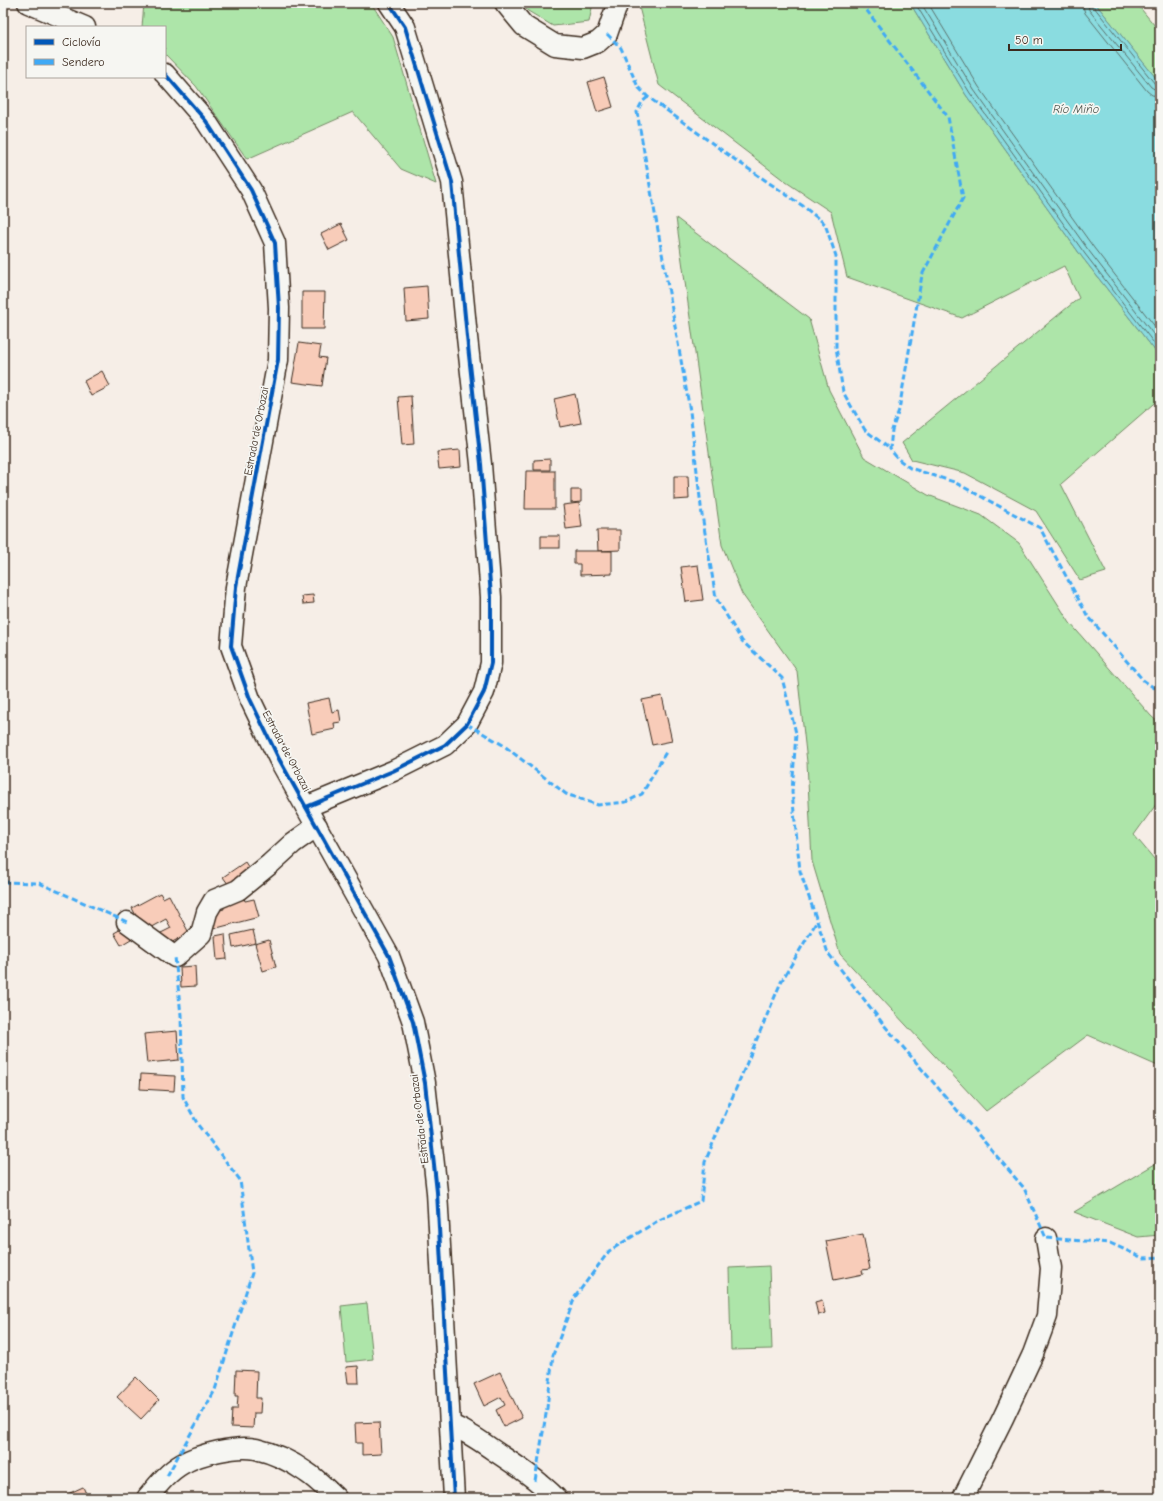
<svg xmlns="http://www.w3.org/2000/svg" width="1163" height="1501" font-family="'Comic Neue',sans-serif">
	<rect width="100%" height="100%" fill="#f6eee7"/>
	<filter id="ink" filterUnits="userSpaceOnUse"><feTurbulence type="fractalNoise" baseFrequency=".025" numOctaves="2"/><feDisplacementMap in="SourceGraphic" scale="8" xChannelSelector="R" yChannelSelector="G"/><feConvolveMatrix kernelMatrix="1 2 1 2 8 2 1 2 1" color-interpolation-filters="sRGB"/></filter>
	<g filter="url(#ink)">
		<g fill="#ade5a9" stroke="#748864">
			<path d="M144,3H371L393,37L436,184L401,169L353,112L247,159L196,86L165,54V27H142Z"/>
			<path d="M521,3H593L589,22L553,26L528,11Z"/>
			<path d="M638,3H910L966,95L1082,257L1160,357V398L1061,484L1106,572L1080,580L1036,511L965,473L912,460L902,443L1079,298L1064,266L962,318L847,277L831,212L786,182L659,85Z"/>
			<path d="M1095,3H1138L1137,4L1160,32V83Z"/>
			<path d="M676,218L809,319L829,390L864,457L928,495L981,515L1019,543L1070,623L1151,716L1160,724V799L1134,835L1160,866V1067L1088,1035L986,1111L840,954L812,861L807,762L797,671L742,594L722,545Z"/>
			<path d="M1160,1161V1235L1138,1237L1074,1212Z"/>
			<path d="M769,1266L772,1349L731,1350L729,1268Z"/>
			<path d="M367,1303L373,1359L346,1362L341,1306Z"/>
		</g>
		<path fill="#8adce0" stroke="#6a9592" d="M910,3H1095L1160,83V357L1082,257L966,95Z"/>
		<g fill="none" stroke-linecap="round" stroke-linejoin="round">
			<g stroke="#5b716c" stroke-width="1">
				<path d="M915,3L970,93L1085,254L1160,351"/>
				<path d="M921,3L974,90L1089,251L1160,343"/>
				<path d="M928,3L979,87L1094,248L1160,333"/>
				<path d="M1082,3L1085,13L1147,91L1152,95L1160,96"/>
				<path d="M1088,3L1089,10L1151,87L1156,90H1160"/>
				<path d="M1093,3L1094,7L1155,84L1160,85"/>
			</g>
		</g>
		<g fill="#f8ccb9" stroke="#3b2a1e">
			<path d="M604,77L613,107L597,112L588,82Z"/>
			<path d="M341,224L349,240L329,250L321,234Z"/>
			<path d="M427,286L429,319L406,321L404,288Z"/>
			<path d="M302,292H325L324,329H302Z"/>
			<path d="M299,343L321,346L319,357L326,358L322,386L292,382Z"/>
			<path d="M102,371L110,386L91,396L84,381Z"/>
			<path d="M575,394L581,423L560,427L554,399Z"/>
			<path d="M411,396L414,444L402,445L398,397Z"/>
			<path d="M460,450L461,467L439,469L437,452Z"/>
			<path d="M550,459V470H534V460Z"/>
			<path d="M526,471H555V509H525Z"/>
			<path d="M674,476H688L689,499L674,500Z"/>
			<path d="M571,490H581V502L571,503Z"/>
			<path d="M579,503L582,527L566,529L563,505Z"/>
			<path d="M597,530H620V550L598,551Z"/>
			<rect x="541" y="536" width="19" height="12"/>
			<path d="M574,551H612V574L580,575V564H574Z"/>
			<path d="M698,565L703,600L686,602L681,567Z"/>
			<path d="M313,595L314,603L303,604L302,596Z"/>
			<path d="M662,696L672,741L652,745L642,700Z"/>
			<path d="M329,698L332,712L339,710L341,722L334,723L335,729L312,734L306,703Z"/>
			<path d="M245,862L252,873L231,888L223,877Z"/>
			<path d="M160,893L163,898L169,895L189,933L165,946L159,934L171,928L166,919L144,931L132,908Z"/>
			<path d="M243,895L245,901L254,899L259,917L213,929L208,913L224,909L222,900Z"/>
			<path d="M125,927L131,939L121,945L114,933Z"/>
			<path d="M253,930L256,943L233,948L231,935Z"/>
			<path d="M225,934L227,959L217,960L215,936Z"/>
			<path d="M269,940L276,967L263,971L255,944Z"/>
			<path d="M195,966L196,986L181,987L180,967Z"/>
			<path d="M177,1031L179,1060L147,1063L144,1034Z"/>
			<path d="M141,1074L175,1076L174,1091L140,1089Z"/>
			<path d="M863,1234L870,1269L862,1270L863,1274L834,1280L826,1241Z"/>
			<path d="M822,1300L825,1313L818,1315L815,1302Z"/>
			<path d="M358,1366L359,1383H348L346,1367Z"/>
			<path d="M236,1370L257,1371L256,1398H261L260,1413H254L253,1428L231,1427L232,1409H237L238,1396H235Z"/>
			<path d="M500,1372L522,1418L504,1427L496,1410L505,1405L501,1397L484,1406L474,1384Z"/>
			<path d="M136,1377L159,1400L141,1419L117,1397Z"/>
			<path d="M379,1422L381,1454L362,1455V1443H356L355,1423Z"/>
			<path d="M83,1487L88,1498H59Z"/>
		</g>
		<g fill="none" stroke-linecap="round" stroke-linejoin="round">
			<defs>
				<g id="minor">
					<path d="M28,3L85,27"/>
					<path d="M505,3L524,26L555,45L583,48L598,42L607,34L616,8L615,3"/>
					<path d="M165,74L206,121L251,190L275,243L279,308L278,360L236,587L231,646L250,699L279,759L389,956L413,1022L425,1083L437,1192L454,1498"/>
					<path d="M306,807L393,771L445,745L467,724L484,692L491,663V597L481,464L467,337L452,182L405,27L389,3"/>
					<path d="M127,922L175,957L201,934L207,912L214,900L238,890L270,864L293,843L317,826"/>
					<path d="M451,1425C468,1432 482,1442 496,1452C517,1466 538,1480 556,1498"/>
					<path d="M147,1498C157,1486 168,1472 182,1464C199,1454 237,1445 256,1449C273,1453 292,1462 306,1472C317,1479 326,1489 336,1498"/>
					<path d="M963,1498L1003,1418L1033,1354L1047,1316L1051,1268L1046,1238"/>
				</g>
			</defs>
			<use href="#minor" stroke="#3b2a1e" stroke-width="23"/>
			<use href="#minor" stroke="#f6f6f2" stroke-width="20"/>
			<g stroke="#3fa9f5" stroke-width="3" stroke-dasharray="6 3" stroke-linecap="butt">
				<path d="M861,3L948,117L963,198L922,275L899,410L892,430L890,449L898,459L910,468L954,482L1040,528L1087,615L1143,680L1160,692"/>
				<path d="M607,34L621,48L638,87L648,97L737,161L803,206L825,224L836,256V347L843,392L865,430L890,449"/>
				<path d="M648,97L642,102L637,112L690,411L702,515L716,598L742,641L782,678L796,733L792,792L800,871L828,953L884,1025L1024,1188L1046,1238L1110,1243L1143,1258L1160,1257"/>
				<path d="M467,724L503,745L566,794L598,805L626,802L642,794L666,752"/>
				<path d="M3,882L39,883L127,922"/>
				<path d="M167,1476L215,1390L252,1273L240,1180L198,1125L183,1097L181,1015L175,957"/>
				<path d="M535,1481L547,1408L553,1355L575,1297L609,1251L659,1220L701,1201L705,1162L781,982L817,921"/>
			</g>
			<defs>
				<g id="cycleway">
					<path d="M165,74L206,121L251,190L275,243L279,308L278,360L236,587L231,646L250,699L279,759L389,956L413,1022L425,1083L437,1192L454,1498"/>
					<path d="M306,807L393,771L445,745L467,724L484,692L491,663V597L481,464L467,337L452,182L405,27L389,3"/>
				</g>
			</defs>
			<use href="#cycleway" stroke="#f6f6f2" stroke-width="6"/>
			<use href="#cycleway" stroke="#0057b8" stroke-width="4"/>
		</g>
	</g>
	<g text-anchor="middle" stroke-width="3.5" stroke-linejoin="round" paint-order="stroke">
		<g font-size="11" fill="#3b2a1e" stroke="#f6f6f2">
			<text transform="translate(256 431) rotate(-79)" y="4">Estrada de Orbazai</text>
			<text transform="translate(287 751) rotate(62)" y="4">Estrada de Orbazai</text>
			<text transform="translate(419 1119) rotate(-97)" y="4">Estrada de Orbazai</text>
		</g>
		<g font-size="12" font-style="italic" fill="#4f564e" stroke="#f6f6f2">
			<text x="1076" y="113">Río Miño</text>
		</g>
	</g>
	<rect width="1163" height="1501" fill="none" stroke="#f6f6f2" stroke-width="16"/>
	<rect x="8" y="8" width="1147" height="1485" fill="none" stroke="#3b2a1e" stroke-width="1.5" filter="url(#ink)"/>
	<rect x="26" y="26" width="140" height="52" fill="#f6f6f2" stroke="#aba49d"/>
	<rect x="34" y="39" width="20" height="6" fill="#0057b8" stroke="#aba49d"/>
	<text x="62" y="46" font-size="12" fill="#3b2a1e">Ciclovía</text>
	<rect x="34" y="59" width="20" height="6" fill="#3fa9f5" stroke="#aba49d"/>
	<text x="62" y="66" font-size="12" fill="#3b2a1e">Sendero</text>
	<path d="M1009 44v6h112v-6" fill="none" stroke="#3b2a1e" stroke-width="2"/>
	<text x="1015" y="44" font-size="12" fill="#3b2a1e" stroke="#f6f6f2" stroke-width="3" paint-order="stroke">50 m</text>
</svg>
